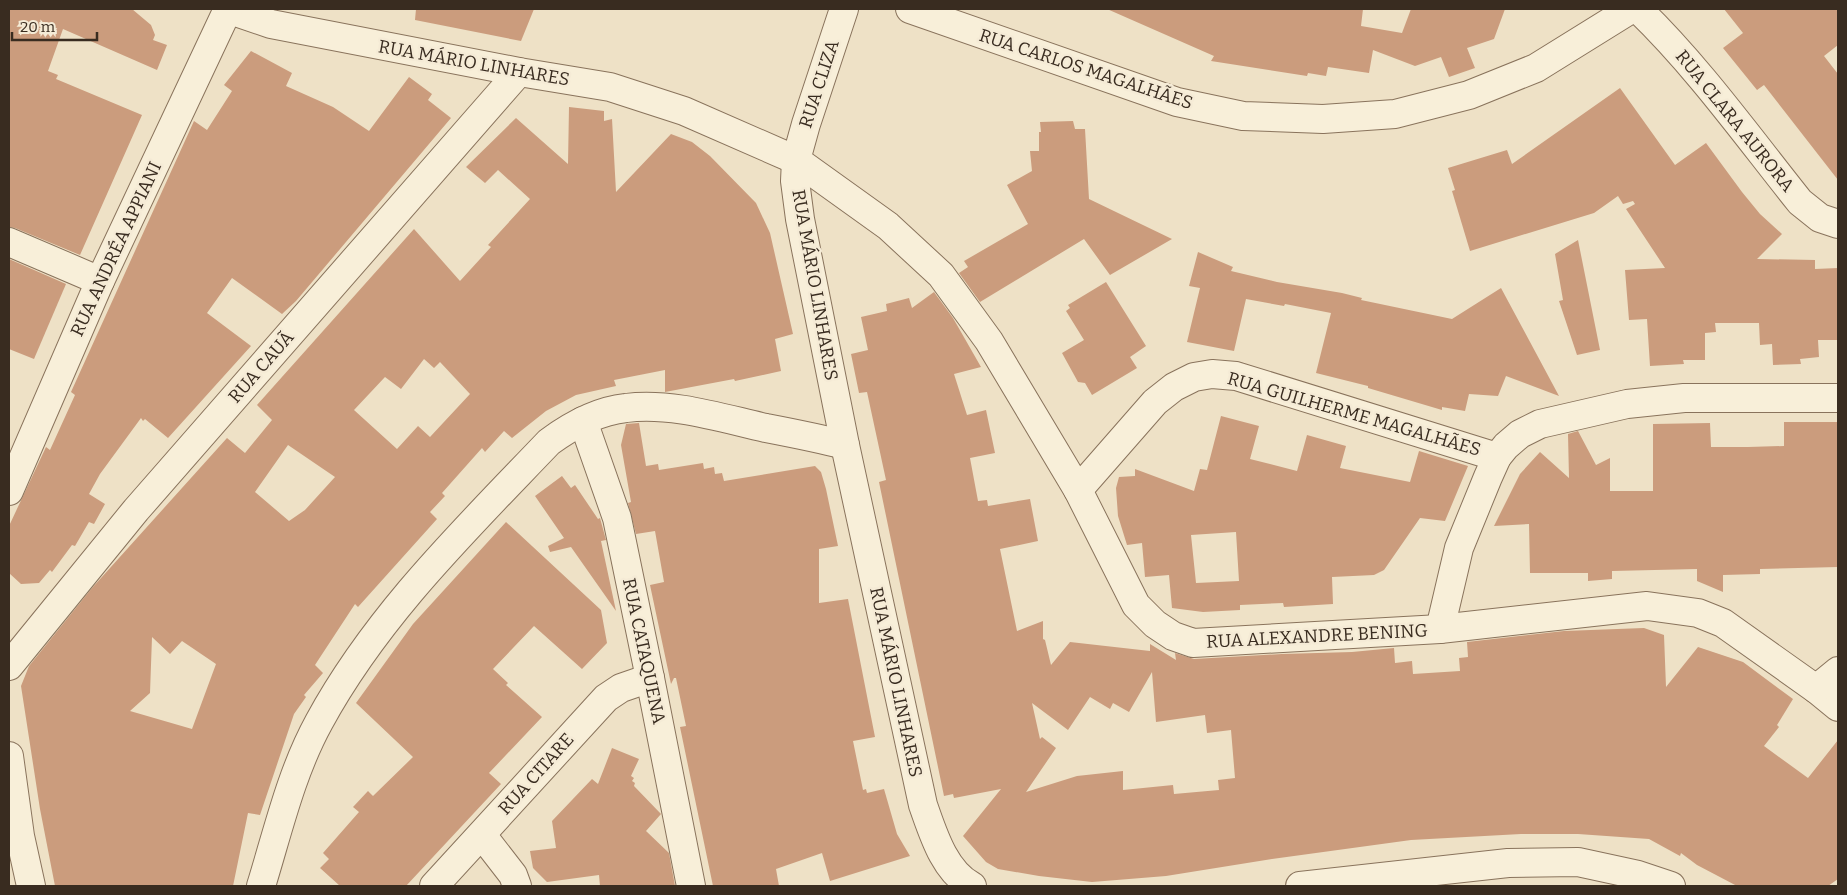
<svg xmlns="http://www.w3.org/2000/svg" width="1847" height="895" font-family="Bitter,serif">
	<rect width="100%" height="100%" fill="#eee1c6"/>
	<g fill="#cb9c7d" fill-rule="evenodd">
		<path d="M9,9H132L151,25L155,35L153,40L167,45L157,70L63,29L48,71L58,75L56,79L142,115L80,255L15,228L9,227Z"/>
		<path d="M416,9H534L521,41L415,20Z"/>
		<path d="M1107,9H1363L1361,26L1402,33L1411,9H1505L1494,39L1467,48L1475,68L1449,77L1441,57L1415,66L1373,50L1369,73L1328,67L1326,76L1308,73L1307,76L1211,61L1214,56Z"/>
		<path d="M1724,9H1838V45L1824,56L1838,74V180L1764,85L1757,90L1723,48L1743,33Z"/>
		<path d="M251,51L292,73L286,86L333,107L369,131L409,77L432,94L428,100L451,118L296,301L282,314L232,278L207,313L251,346L168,438L145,419L143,421L141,418L100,474L89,494L105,504L94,524L89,522L75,546L72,545L52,572L50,570L39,583L21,584L9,573V526L46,447L50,450L75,395L71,392L194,121L207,130L232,91L224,85Z"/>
		<path d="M1620,88L1675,165L1706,143L1742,192L1760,214L1782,234L1757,259L1815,260V269L1838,268V340H1818L1819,357L1800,359L1801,364L1773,365L1772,344L1760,345L1759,323H1715L1716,332L1705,333V360H1683L1684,364L1650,366L1647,319L1629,320L1625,270L1665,268L1626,209L1635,204L1633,201L1623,204L1618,196L1594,213L1470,251L1452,191L1455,190L1448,168L1507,150L1512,164Z"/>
		<path d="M569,107L604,111V121L612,119L616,192L671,134L692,142L710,156L756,203L770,233L793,334L775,339L781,371L735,381L734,379L665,392V370L614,380L616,386L576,395L546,411L512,438L504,431L485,452L482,448L442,493L445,496L430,512L437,519L358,607L355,604L315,665L323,673L304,695L306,697L294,714L260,815L248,813L233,886H55L40,809L21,686L29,666L92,588L227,438L245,453L272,420L257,405L414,229L460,281L491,247L488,245L530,199L498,170L485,183L466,167L516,118L568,164ZM424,359L434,368L440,362L470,394L430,437L418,426L397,449L354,410L385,377L401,389ZM288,445L335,477L305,510L289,521L255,492ZM152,637L170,654L182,641L216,664L192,729L130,711L150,693Z"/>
		<path d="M1073,121L1075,129H1085L1089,199L1172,239L1110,275L1084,239L980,302L959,273L968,267L964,261L1028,224L1007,185L1032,171L1030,151H1039V132H1041L1040,122Z"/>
		<path d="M1578,240L1600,350L1577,355L1559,301L1563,300L1555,254Z"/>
		<path d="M1198,252L1233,267L1231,271L1277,282L1342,293L1362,298L1361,300L1452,319L1501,288L1559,396L1506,376L1498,396L1469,394L1465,411L1442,407V410L1368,388V386L1316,373L1331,313L1285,304L1284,306L1246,299L1234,351L1187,342L1200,288L1189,286Z"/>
		<path d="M9,259L66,284L34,359L9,349Z"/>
		<path d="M1106,282L1146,346L1130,357L1137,368L1092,395L1085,383L1078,382L1062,353L1084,340L1066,311L1070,308L1068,305Z"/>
		<path d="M934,292L953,318L981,367L954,374L967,415L986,410L995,453L970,458L978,501L987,500L988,506L1030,499L1038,541L1000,549L1017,631L1043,621V639L1045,640L1051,665L1070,642L1150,651V644L1176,660L1175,653L1194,659L1282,654L1352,652L1394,648L1395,663L1412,661L1413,674L1460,671L1459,658L1468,657L1467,642L1564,631L1644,628L1664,635L1666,687L1698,647L1743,662L1793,699L1777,725L1779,727L1764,746L1808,778L1838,740V879L1828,886H1737L1697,865L1681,853L1680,856L1649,839L1578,834H1521L1411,840L1272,859L1166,876L1092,882L1039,876L998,869L986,862L963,836L1001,789L954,798L953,794L944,796L879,482L886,480L867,392L859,393L851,354L868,350L861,317L887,311L886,304L909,298L912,308ZM1152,672L1156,722L1205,715L1207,733L1231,730L1235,778L1218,780L1219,790L1174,794L1173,785L1123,790V771L1077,776L1026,792L1056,748L1042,737L1040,739L1032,703L1068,730L1090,697L1110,709L1113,703L1129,712Z"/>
		<path d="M1221,416L1259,426L1250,459L1297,471L1307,435L1346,446L1340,468L1410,482L1419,451L1468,466L1445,521L1420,518L1384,570L1374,575L1332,577L1333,604L1284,607L1283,603L1240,605V610L1203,612L1172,608L1169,575L1145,577L1142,543L1127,545L1118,516L1116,488L1119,477L1135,476V469L1194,491L1200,469L1207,470ZM1236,532L1239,581L1196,583L1191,535Z"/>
		<path d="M1784,422H1838V567L1760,569V574L1723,575V592L1697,581V569L1612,571V579L1588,581V573H1530L1529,524L1494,526L1520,474L1540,452L1569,478L1568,434L1578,431L1596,465L1610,458V491H1653V424L1710,423L1711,447H1748L1784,446Z"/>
		<path d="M639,423L646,466L658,464L659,470L703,463L704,469L714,467L715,474L722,473L724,481L815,466L821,472L826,489L838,546L819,549V603L848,599L875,737L853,741L863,790L866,789L867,793L884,789L897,834L910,856L830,881L822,853L776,869L779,886H713L680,727L686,726L676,678H674L671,684L650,585L664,582L655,531L636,534L628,503L631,502L621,445L626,424Z"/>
		<path d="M562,476L571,488L575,485L598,519L600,518L606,540L601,541L616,611L571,547L550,552L548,546L564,538L535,496Z"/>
		<path d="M506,522L601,610L607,643L582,669L534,626L493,669L508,683L506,685L542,717L489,773L501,784L406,886H340L320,868L329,859L323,853L359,812L353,807L368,791L373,796L413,757L356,703L413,624Z"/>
		<path d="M612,748L639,759L631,776L634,778L632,781L635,783L634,786L661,814L646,831L669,853L675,886H600L599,875L547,882L533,868L530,851L556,848L552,821L592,779L598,784Z"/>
	</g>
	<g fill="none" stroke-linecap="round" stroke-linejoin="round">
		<defs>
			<g id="minor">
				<path d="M227,9L271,24L519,72L610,87L684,111L796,160L888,226L941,275L989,341L1078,490L1136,605L1155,624L1173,636L1193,643L1440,629L1647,606L1698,613L1723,623L1816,689L1838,707"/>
				<path d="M844,9L806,124L796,160L795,181L800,219L845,445L923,805C933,833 944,871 972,886"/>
				<path d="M910,9L1177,102L1243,116L1323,119L1395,114L1469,95L1536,68L1631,9"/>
				<path d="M1638,9C1698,67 1748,137 1800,202L1820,218L1838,224"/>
				<path d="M9,242L100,281"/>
				<path d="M583,421L617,518L650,678L691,886"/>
				<path d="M1078,490L1155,402L1174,387L1194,377L1212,374L1236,376L1497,457"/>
				<path d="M9,491L100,281L228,9"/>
				<path d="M1440,629L1459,548L1488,477L1497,457L1506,446L1520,434L1540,424L1627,404L1684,398H1838"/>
				<path d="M9,666L136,510L519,72"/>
				<path d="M1816,689L1838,671"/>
				<path d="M9,756L20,836L31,886"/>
				<path d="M482,835L513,875L517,886"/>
				<path d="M261,886C278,831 291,773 319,722C377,615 466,529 549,442C572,425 597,411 626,408C671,402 721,418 766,428C792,433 818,438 845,445"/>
				<path d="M434,886L606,698L621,688L650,678"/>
				<path d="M1300,886L1508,863L1578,862L1638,875L1671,886"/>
			</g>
		</defs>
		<use href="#minor" stroke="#89735c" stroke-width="30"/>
		<use href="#minor" stroke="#f8efd9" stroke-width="28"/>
	</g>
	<g text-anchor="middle" stroke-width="5" stroke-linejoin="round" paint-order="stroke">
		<g font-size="18" fill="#392c20" stroke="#f5ebd6">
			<text transform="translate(474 63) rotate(10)" y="6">RUA MÁRIO LINHARES</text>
			<text transform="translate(1086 69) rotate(18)" y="6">RUA CARLOS MAGALHÃES</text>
			<text transform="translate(819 84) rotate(-72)" y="6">RUA CLIZA</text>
			<text transform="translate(1735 121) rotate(51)" y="6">RUA CLARA AURORA</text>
			<text transform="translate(116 249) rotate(-65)" y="6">RUA ANDRÉA APPIANI</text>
			<text transform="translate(815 285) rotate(80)" y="6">RUA MÁRIO LINHARES</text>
			<text transform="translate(261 367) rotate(-49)" y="6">RUA CAUÃ</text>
			<text transform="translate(1354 414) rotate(16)" y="6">RUA GUILHERME MAGALHÃES</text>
			<text transform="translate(1317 636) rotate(-3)" y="6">RUA ALEXANDRE BENING</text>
			<text transform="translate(644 651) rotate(78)" y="6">RUA CATAQUENA</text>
			<text transform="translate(896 682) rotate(78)" y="6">RUA MÁRIO LINHARES</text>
			<text transform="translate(536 774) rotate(-48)" y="6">RUA CITARE</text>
		</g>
	</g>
	<rect width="1847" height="895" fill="none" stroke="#392c20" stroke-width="20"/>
	<path d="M12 32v8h85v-8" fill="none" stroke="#392c20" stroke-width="2.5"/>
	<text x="20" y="32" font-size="15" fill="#392c20" stroke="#f5ebd6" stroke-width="4" paint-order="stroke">20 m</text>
</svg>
